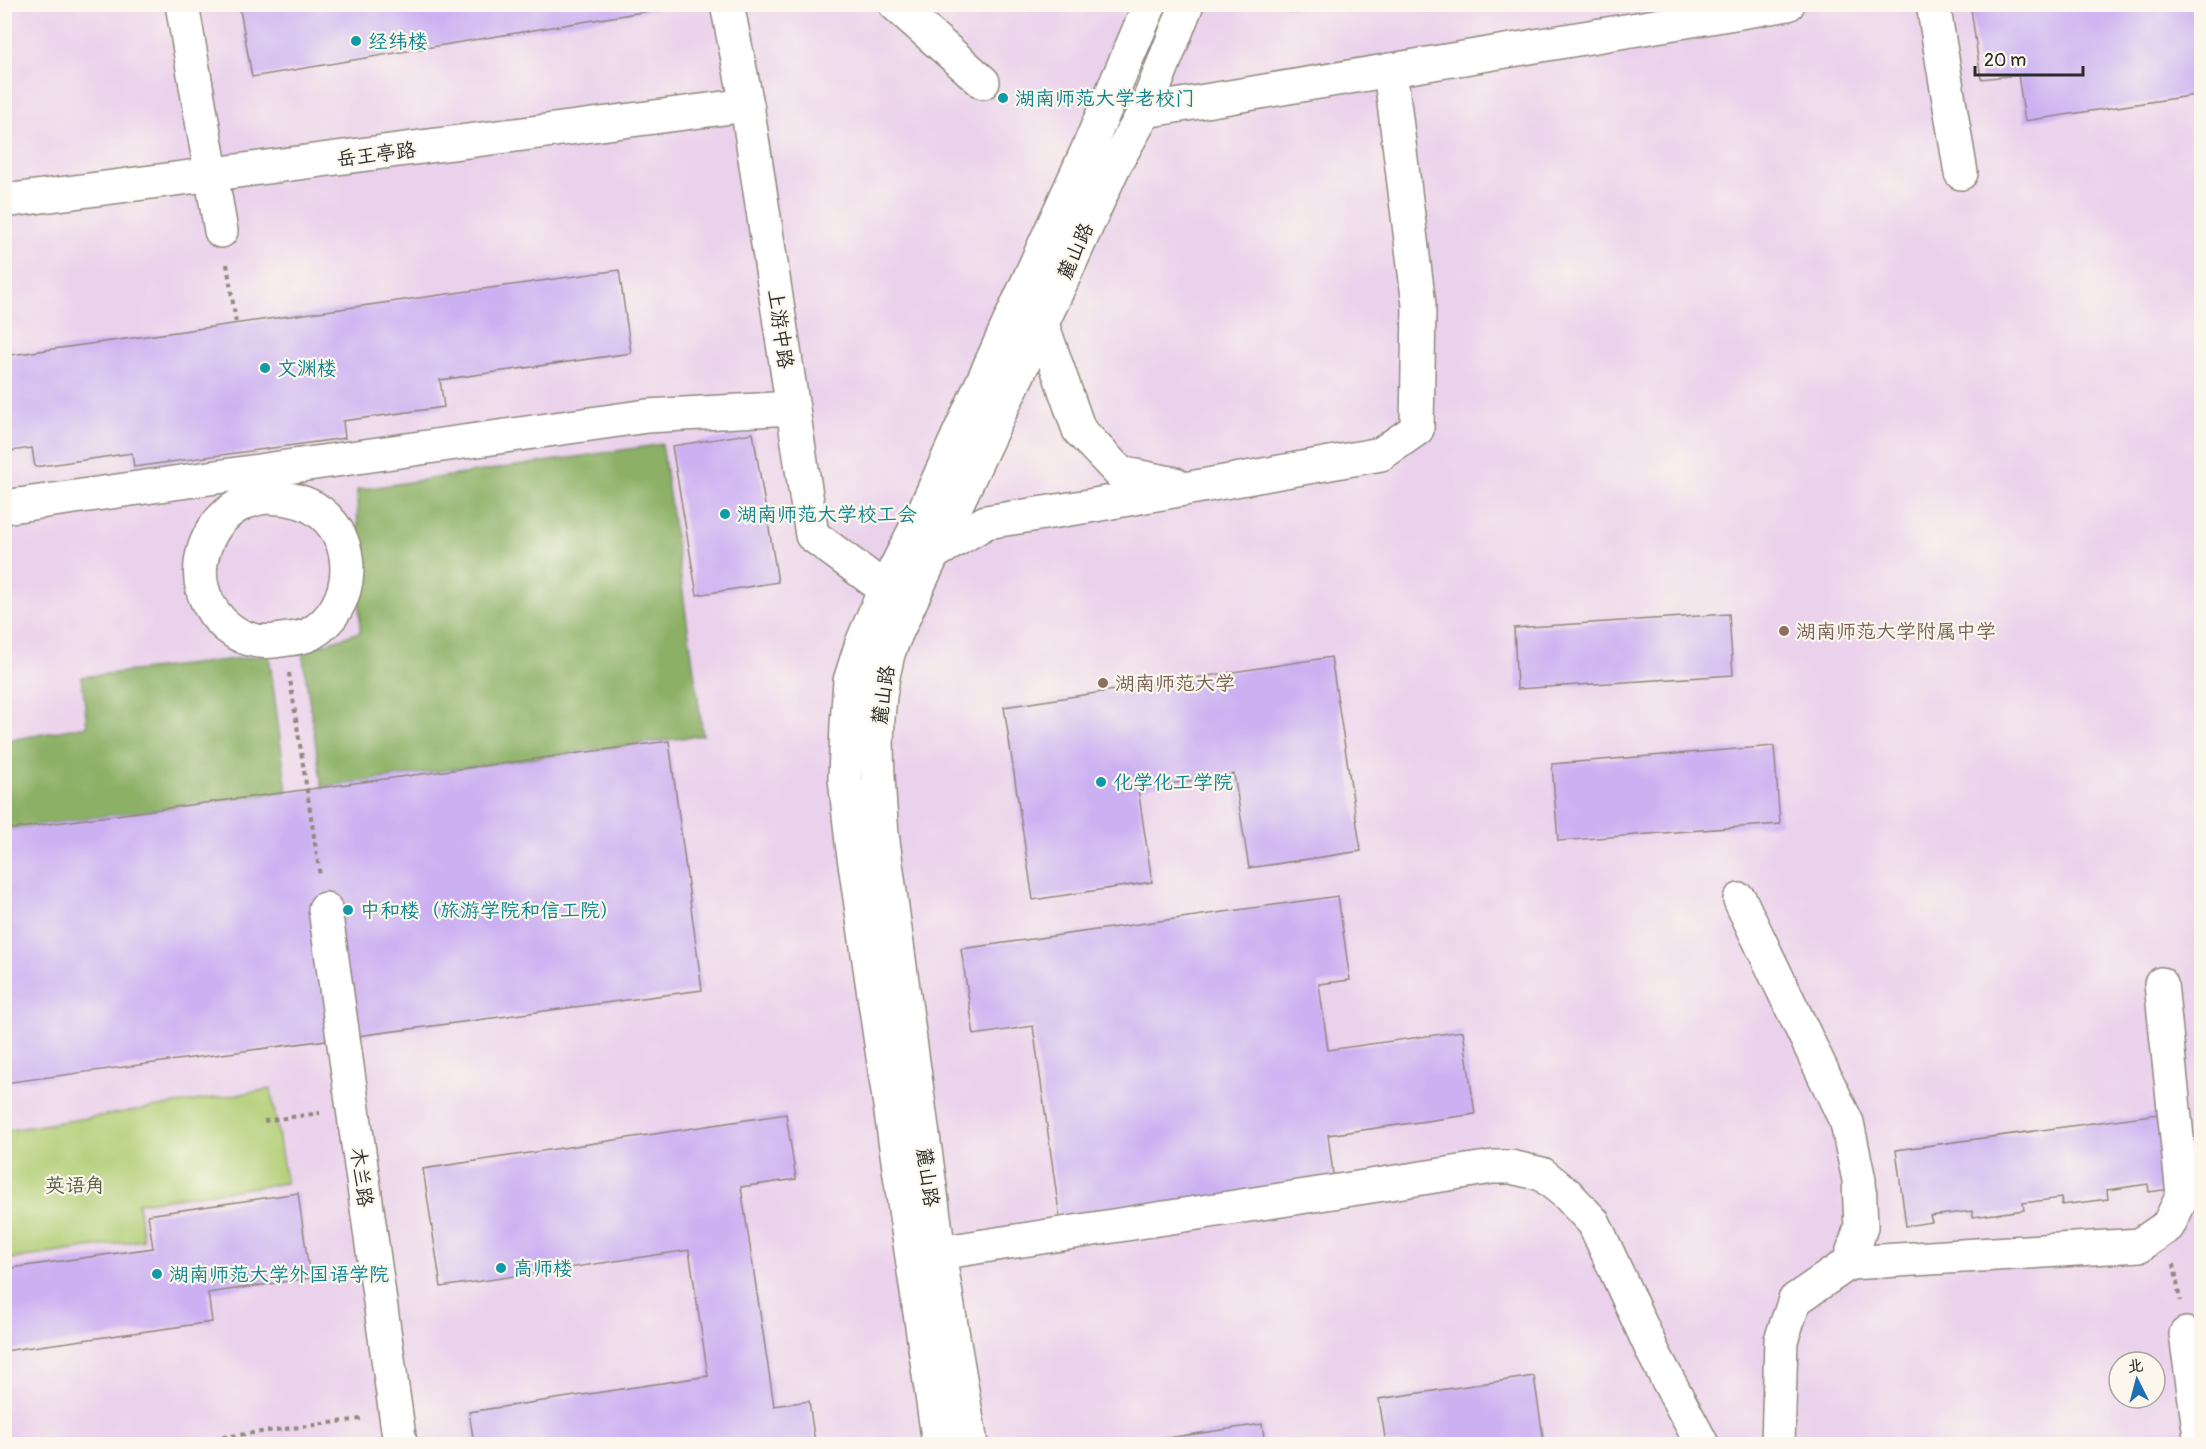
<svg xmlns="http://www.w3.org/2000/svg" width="2206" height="1449" font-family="Pangolin,'LXGW WenKai TC',sans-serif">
	<rect width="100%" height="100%" fill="#fbf7ec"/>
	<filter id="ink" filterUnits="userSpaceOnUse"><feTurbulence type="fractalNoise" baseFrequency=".0167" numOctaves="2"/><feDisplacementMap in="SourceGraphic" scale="12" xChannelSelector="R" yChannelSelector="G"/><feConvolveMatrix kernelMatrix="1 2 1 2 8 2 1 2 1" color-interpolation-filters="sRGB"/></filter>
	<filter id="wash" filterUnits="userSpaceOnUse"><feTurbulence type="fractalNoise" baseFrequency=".008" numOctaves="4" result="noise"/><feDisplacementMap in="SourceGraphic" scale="24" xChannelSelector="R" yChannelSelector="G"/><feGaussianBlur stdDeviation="1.35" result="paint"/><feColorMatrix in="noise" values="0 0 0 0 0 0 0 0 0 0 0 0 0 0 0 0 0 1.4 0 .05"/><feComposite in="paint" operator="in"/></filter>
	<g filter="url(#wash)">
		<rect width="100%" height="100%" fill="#f6e6cf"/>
		<path fill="#ead1ec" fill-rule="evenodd" d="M5,5H2201V1444H5ZM2119,1362H2155V1398H2119Z"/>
		<path fill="#b0cd74" stroke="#6e7c50" stroke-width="1.5" d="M271,1089L286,1183L138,1203L143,1240L5,1260V1131Z"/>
		<g fill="#8cb066" stroke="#5c6e48" stroke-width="1.5">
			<path d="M662,444L703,735L322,787L302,651L360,632L357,490Z"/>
			<path d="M269,655L287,792L5,830V741L87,726L82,677Z"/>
		</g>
		<g id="blocks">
			<g fill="#ccb1f2">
				<path d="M239,4H678V6L252,77Z"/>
				<path d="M1286,4H1301V6L1285,8Z"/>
				<path d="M2004,4H2202V94L2025,121L2018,75L1981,79L1971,9Z"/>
				<path d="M619,270L631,353L440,380L444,407L343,421L345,438L134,467L132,453L35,467L32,448L4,452V356Z"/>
				<path d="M753,433L778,582L697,595L672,446Z"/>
				<path d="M1729,614L1733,675L1517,689L1514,628Z"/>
				<path d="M1331,657L1361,851L1249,868L1234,774L1138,789L1152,882L1033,900L1004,707Z"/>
				<path d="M669,741L702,990L4,1083V830Z"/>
				<path d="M1774,746L1780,824L1558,841L1552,764Z"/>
				<path d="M1338,896L1350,980L1319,984L1328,1050L1463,1031L1475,1114L1328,1135L1334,1181L1060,1219L1033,1026L974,1035L961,949Z"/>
				<path d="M2166,1113L2176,1188L2149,1192L2148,1184L2107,1190L2108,1199L2062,1205L2061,1198L2023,1203L2024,1210L1973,1217V1211L1930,1216L1932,1222L1906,1226L1896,1150Z"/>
				<path d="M786,1114L796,1179L741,1187L774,1406L809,1401L815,1444H474L469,1412L708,1376L689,1250L441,1287L423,1169Z"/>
				<path d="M298,1193L310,1278L208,1293L212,1322L4,1351V1269L153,1248L148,1215Z"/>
				<path d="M1534,1376L1544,1444H1386L1379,1399Z"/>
				<path d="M1262,1424L1265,1444H1134V1443Z"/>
			</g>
		</g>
	</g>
	<g filter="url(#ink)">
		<use href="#blocks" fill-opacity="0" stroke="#90887d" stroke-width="1.5"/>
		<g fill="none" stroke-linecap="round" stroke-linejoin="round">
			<defs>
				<g id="minor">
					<path d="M182,4L221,231"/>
					<path d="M727,4L747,105L812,535L907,605"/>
					<path d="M895,4L983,82"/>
					<path d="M1933,4L1961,173"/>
					<path d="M1145,111L1788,4"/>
					<path d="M4,201L747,105"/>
					<path d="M1042,324L1079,430L1120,473L1175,484"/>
					<path d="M266,497C283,498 299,499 314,508C361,537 356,608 310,634C301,639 285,639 275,641C246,645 221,628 208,603C189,567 208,519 244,503C251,500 259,498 266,497Z"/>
					<path d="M4,507L647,416L793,408"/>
					<path d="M934,553L986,522L1089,506L1381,454L1417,429L1419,305L1390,70"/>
					<path d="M1740,900L1847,1123L1859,1180L1861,1227L1849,1263L1795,1300L1781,1340L1778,1444"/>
					<path d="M325,909L400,1444"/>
					<path d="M939,1253L1493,1167H1511L1542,1174L1567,1194L1594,1223L1654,1354L1702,1444"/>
					<path d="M1849,1263L2140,1245L2168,1226L2183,1195L2161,984"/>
					<path d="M2186,1334L2201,1444"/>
				</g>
				<g id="major">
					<path d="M939,1444L852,843L845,778L847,725L850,681L862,643L885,589L920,520L1088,149L1150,4"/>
					<path d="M971,1444L939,1253L882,834C877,772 872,715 888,654C893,638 902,622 908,607L1052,302L1114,166L1145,111L1187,4"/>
				</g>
			</defs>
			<use href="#minor" stroke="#90887d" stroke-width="36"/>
			<use href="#major" stroke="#90887d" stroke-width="36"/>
			<g stroke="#90887d" stroke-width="4" stroke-dasharray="4.5 4.5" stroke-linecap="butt">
				<path d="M227,264L236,323"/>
				<path d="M289,673L320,876"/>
				<path d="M264,1121L320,1113"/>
				<path d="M2174,1264L2180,1301"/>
				<path d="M169,1444L361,1419"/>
			</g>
			<use href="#minor" stroke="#fff" stroke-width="33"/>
			<use href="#major" stroke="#fff" stroke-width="33"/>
		</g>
	</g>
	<g fill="#0f9aa8" stroke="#fbf7ec" stroke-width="2">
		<circle cx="356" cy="41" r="6"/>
		<circle cx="1003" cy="98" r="6"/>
		<circle cx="265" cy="368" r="6"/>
		<circle cx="725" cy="514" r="6"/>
		<circle cx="1101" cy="782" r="6"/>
		<circle cx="348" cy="910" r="6"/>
		<circle cx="501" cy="1268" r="6"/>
		<circle cx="157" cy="1274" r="6"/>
	</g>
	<g fill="#8d6e63" stroke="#fbf7ec" stroke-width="2">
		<circle cx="1784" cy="631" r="6"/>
		<circle cx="1103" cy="683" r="6"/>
	</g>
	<g text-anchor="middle" stroke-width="4.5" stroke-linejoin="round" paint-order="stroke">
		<g font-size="20" fill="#0d838f" stroke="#fbf7ec" text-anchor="start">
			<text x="368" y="48">经纬楼</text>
			<text x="1015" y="105">湖南师范大学老校门</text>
			<text x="277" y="375">文渊楼</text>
			<text x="737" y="521">湖南师范大学校工会</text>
			<text x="1113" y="789">化学化工学院</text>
			<text x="360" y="917">中和楼（旅游学院和信工院）</text>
			<text x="513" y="1275">高师楼</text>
			<text x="169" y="1281">湖南师范大学外国语学院</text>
		</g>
		<g font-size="20" fill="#2b2b2b" stroke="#fbf7ec">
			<text transform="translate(376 154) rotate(-7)" y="7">岳王亭路</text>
			<text transform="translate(1075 251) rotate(-66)" y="7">麓山路</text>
			<text transform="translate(781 329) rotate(82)" y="7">上游中路</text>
			<text transform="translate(883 695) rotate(-82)" y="7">麓山路</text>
			<text transform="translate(362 1177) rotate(82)" y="7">木兰路</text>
			<text transform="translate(928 1177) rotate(82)" y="7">麓山路</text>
		</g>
		<g font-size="20" fill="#785e54" stroke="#fbf7ec" text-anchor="start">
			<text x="1796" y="638">湖南师范大学附属中学</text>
			<text x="1115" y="690">湖南师范大学</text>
		</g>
		<g font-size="20" fill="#535c41" stroke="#fbf7ec">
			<text x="75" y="1192">英语角</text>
		</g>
	</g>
	<rect width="2206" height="1449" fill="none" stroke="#fbf7ec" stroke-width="24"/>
	<g transform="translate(2137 1380) rotate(354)"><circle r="28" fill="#fbf7ec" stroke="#a8a59f" stroke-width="1.5"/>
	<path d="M0-4.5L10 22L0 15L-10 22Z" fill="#1f6fb2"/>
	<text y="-9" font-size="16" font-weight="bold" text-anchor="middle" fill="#2b2b2b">北</text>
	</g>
	<path d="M1975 66v9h108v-9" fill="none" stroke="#2b2b2b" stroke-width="3"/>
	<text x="1984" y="66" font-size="18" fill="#2b2b2b" stroke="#fbf7ec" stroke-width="4.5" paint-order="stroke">20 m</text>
</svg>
